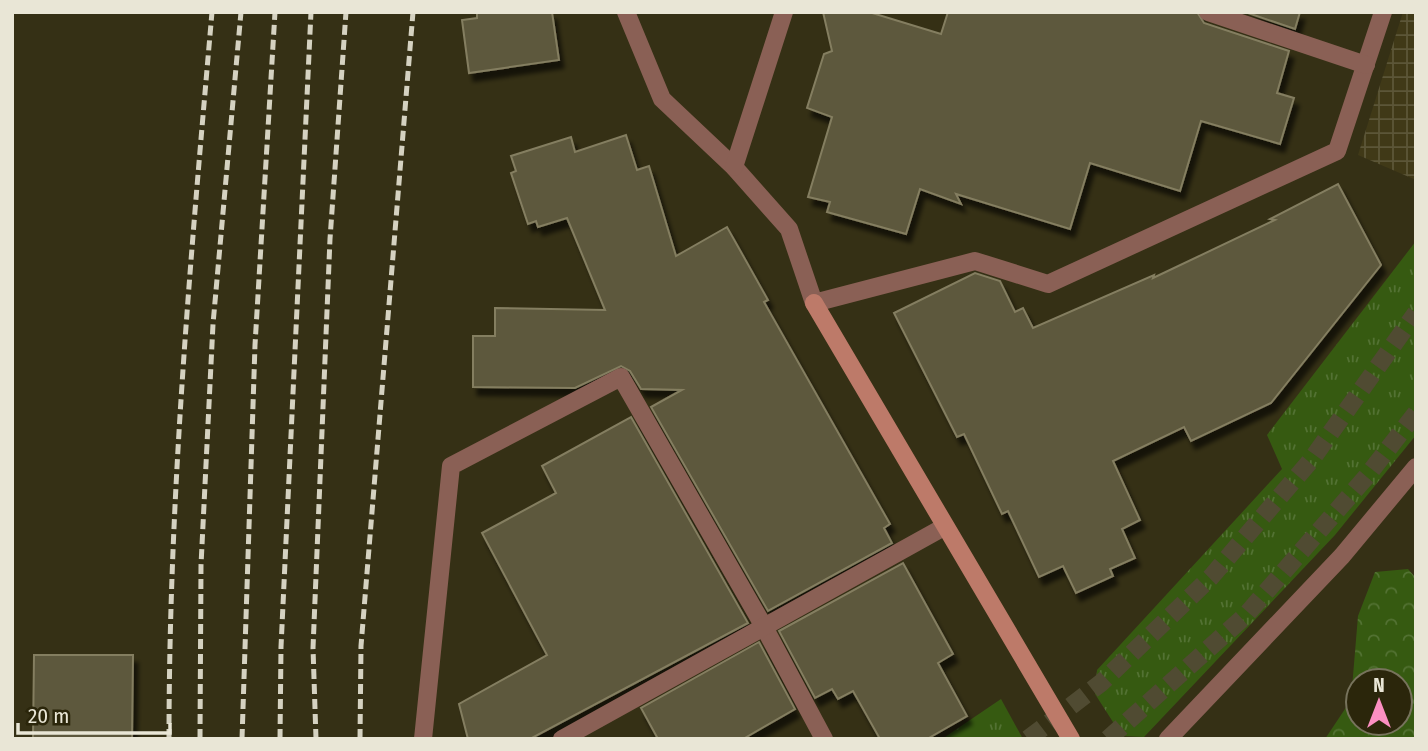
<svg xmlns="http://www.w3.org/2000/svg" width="1428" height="751" font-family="'Fira Sans Condensed',sans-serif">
	<defs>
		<pattern id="industrial-grid" width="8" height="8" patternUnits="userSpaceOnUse" patternTransform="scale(1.75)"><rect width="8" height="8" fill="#403917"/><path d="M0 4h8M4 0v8" fill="none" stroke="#5c5638"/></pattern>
		<pattern id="forest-crowns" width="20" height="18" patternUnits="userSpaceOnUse" patternTransform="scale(1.75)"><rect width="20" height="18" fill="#365a11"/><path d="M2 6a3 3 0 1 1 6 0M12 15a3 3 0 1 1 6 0" fill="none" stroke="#537233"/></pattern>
		<pattern id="park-tufts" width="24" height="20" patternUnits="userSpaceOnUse" patternTransform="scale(1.75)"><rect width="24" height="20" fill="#365a11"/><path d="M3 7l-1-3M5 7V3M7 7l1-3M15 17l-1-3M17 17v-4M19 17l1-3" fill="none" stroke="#537233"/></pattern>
		<filter id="shadow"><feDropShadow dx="4.5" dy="8" stdDeviation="2" flood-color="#0009"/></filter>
	</defs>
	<rect width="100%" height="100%" fill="#353015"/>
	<path fill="url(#industrial-grid)" d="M1403,12H1416V180L1358,155Z"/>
	<path fill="url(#forest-crowns)" fill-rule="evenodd" d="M1408,569L1416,578V739H1325L1351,700L1358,616L1375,572ZM1358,681H1400V723H1358Z"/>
	<g fill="url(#park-tufts)">
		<path d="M1416,241V435L1335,535L1144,737L1122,736L1095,694L1097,670L1282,469L1267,435Z"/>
		<path d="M1001,699L1023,739H942Z"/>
	</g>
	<g fill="#5d583c" stroke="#847e61" stroke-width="2" filter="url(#shadow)">
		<path d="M477,12H552L559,60L469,73L462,20L477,18Z"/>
		<path d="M823,12H869L941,34L948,12H1197L1204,23L1289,51L1277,93L1294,98L1280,144L1201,121L1180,191L1090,163L1070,229L956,194L961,204L920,189L906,234L827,212L830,202L808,197L832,117L807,108L824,54L832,51Z"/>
		<path d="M1245,12H1300L1295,29Z"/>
		<path d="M626,135L637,170L649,166L676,256L727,227L768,300L764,302L890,524L884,528L892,543L768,611L651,407L682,390L641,389L630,371L621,366L575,388L473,387V336H495V308L605,310L567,218L538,227L536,221L528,224L511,173L516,171L511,156L571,137L575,152Z"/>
		<path d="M1338,184L1381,265L1271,403L1191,441L1184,427L1113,461L1140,520L1122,529L1135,558L1110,569L1113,576L1076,593L1063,566L1039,577L1008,511L1002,514L964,434L957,437L894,313L975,273L1000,281L1015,312L1023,308L1033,328L1154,275L1153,278L1275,220L1270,219Z"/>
		<path d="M631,417L748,623L530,739H468L459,704L547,655L482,533L556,493L542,466Z"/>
		<path d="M903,563L953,654L938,663L967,716L927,739H880L853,691L838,699L832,689L815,698L779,631Z"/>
		<path d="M759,642L795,709L743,739H658L641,708Z"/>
		<path d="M34,655H133L132,739H33Z"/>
	</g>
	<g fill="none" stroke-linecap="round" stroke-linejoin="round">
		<g stroke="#504b32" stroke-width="18" stroke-dasharray="18 9" stroke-linecap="butt">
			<path d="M1028,739L1101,683L1211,577L1312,459L1416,313"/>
			<path d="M1108,739L1245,616L1367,476L1416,413"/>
		</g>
		<g stroke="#8a6055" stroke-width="18">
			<path d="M626,12L662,99L734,167L789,229L814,303L975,261L1048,284L1337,151L1383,12"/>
			<path d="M1208,12L1366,65"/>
			<path d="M734,167L784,12"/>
			<path d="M423,739L451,466L621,377L763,625L824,739"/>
			<path d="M562,739L944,527"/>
			<path d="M1168,739L1342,556L1416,467"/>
		</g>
		<path stroke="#bd7a69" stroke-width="18" d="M814,303L1071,739"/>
		<g stroke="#d5d2c1" stroke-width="5" stroke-dasharray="10 5" stroke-linecap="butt">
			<path d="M169,739C169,496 191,254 212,12"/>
			<path d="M200,739L201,565L213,324L241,12"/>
			<path d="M242,739L255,345L275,12"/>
			<path d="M280,739L281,647L311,12"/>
			<path d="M316,739L313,648L330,239L346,12"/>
			<path d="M360,739L361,646L413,12"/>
		</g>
	</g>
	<rect width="1428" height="751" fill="none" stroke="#e9e6d6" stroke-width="28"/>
	<g transform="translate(1379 702)"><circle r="33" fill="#2b260b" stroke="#77735c" stroke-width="2"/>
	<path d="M0-5L12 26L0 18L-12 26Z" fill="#fc8fc2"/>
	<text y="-10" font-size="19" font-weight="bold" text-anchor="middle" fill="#e9e6d6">N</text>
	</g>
	<path d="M18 723v10h152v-10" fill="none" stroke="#e9e6d6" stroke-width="3.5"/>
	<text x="28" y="723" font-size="21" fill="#e9e6d6" stroke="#2b260b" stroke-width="5" paint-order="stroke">20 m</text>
</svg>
